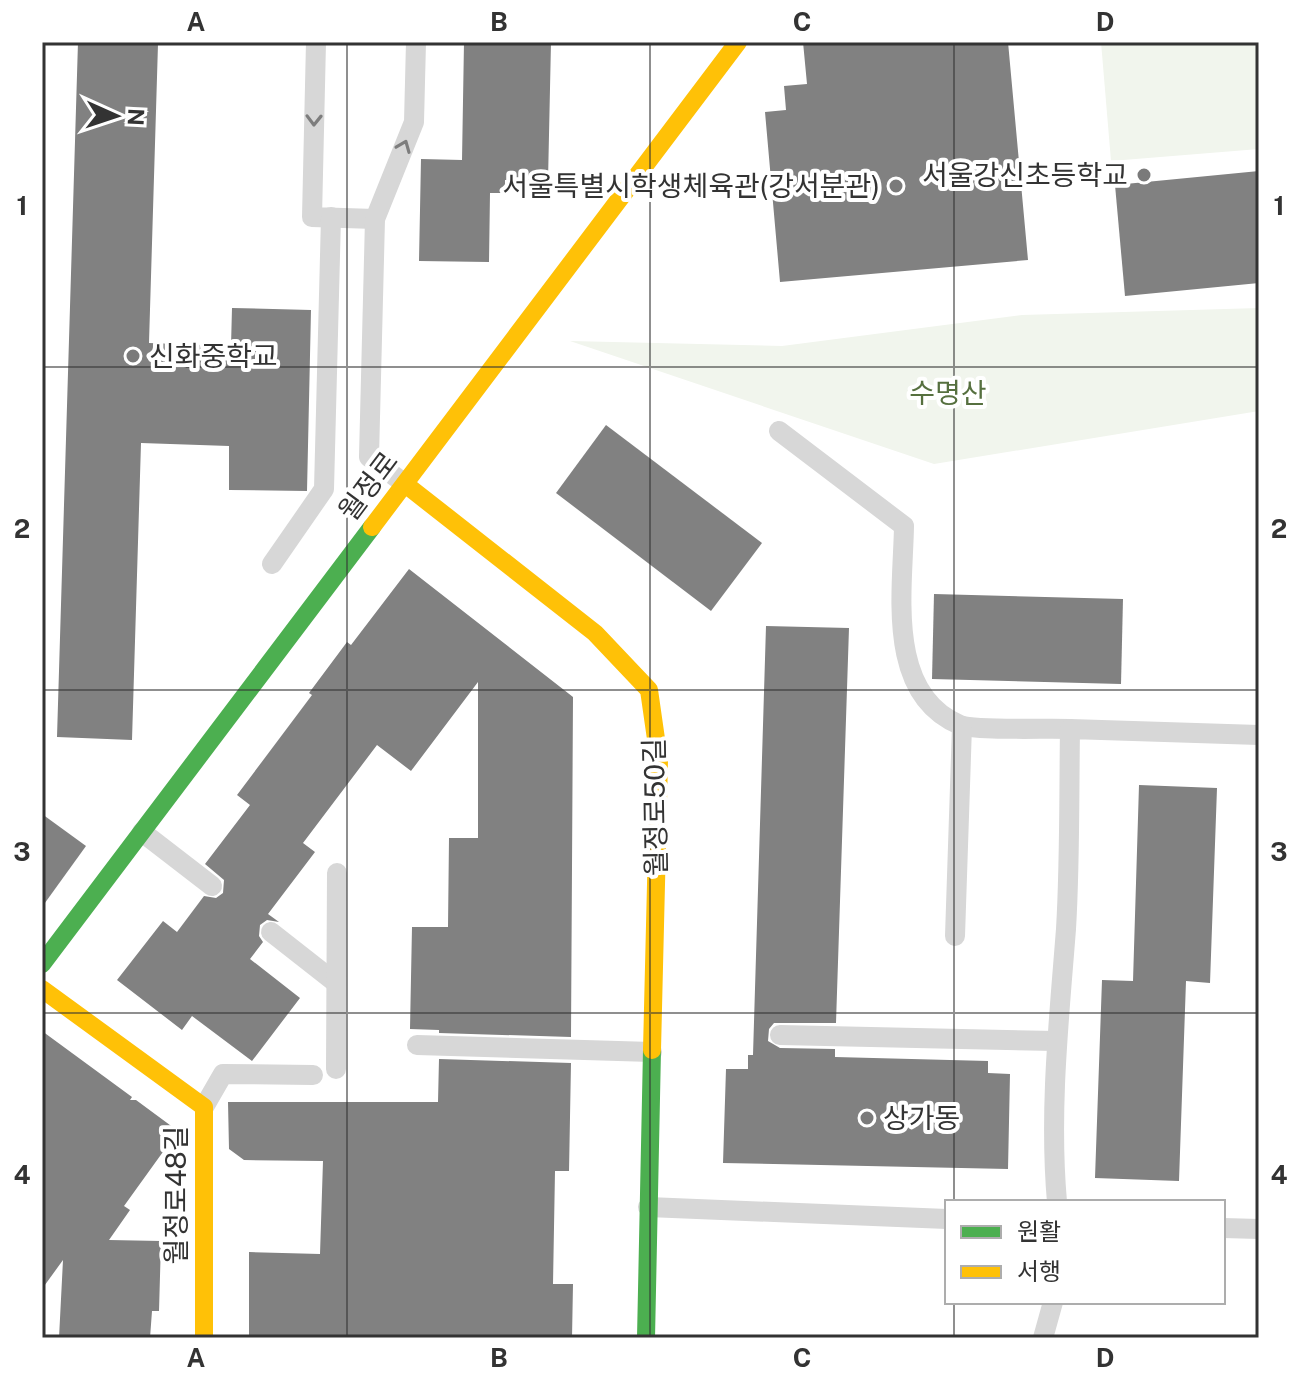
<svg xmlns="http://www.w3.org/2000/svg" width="1301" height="1380" font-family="'Public Sans','Noto Sans KR',sans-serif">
	<rect width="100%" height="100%" fill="#fff"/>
	<g fill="#f1f5ed">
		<path d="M1101,42H1259V149L1111,161Z"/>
		<path d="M1259,308V411L934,464L570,341L782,346L1022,315Z"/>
	</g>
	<g fill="#818181">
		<path d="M78,42L158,44L149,343L231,346L232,308L311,310L307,491L229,490V446L141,443L132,740L57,737Z"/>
		<path d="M464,42H551L548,181L505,180V193H490L489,262L419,261L421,159L462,160Z"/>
		<path d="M803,42H1008L1028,260L780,282L765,112L786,110L784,86L807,84Z"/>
		<path d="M1259,171V283L1125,296L1115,185Z"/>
		<path d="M606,425L762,543L711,611L556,493Z"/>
		<path d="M409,569L573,697L571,1037L439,1033V1030L410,1029L412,927H448L449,838H478V682L411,771L377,745L303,843L315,852L268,914L279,922L267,920L260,925L259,936L263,942L250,959L300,998L252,1061L192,1016L182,1030L117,980L163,921L177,932L204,896L216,898L223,893L224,880L205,864L250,805L237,795L312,695L309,693L347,642L351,645Z"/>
		<path d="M934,594L1123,599L1121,684L932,679Z"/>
		<path d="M766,626L849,628L836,1023H774L769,1029L768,1041L780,1048L835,1049V1057L988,1061V1073L1010,1074L1008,1169L723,1163L726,1069H748V1055H753Z"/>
		<path d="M1139,785L1217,788L1210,983L1186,981L1179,1181L1095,1178L1102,980L1133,981Z"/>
		<path d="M42,814L86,846L42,907Z"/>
		<path d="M42,1031L132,1097L130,1100H136L178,1131L124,1206L130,1210L109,1240L161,1241L159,1311H152L150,1338H59L63,1260L42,1289Z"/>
		<path d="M439,1059L571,1063L569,1171H555L553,1284H573L572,1338H249V1252L320,1254L323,1161L244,1160L229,1149L228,1102H438Z"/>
	</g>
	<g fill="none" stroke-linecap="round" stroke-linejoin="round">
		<g stroke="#d7d7d7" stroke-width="20">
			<path d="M316,42L312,217L375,219"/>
			<path d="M779,431L904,526C903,590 885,694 960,725C975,731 1049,728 1070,729"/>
			<path d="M405,484L369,457L375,219L414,122L416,42"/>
			<path d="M272,564L324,489L331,217"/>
			<path d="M142,832L212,886"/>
			<path d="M271,932L336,983"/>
			<path d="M955,936L962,726"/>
			<path d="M780,1035L1055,1041"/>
			<path d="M417,1045L652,1052"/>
			<path d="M336,1069L337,873"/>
			<path d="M204,1107L223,1074L313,1075"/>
			<path d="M1057,1202C1049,1111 1059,1020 1066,929C1070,863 1069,795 1070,729L1259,735"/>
			<path d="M648,1207L947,1219"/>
			<path d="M1223,1228L1259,1229"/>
			<path d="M1043,1338L1053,1302"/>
		</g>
		<g stroke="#4caf50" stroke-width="18">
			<path d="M42,964L372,527"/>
			<path d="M646,1338L652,1050"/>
		</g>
		<g stroke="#ffc107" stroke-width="18">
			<path d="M405,484L595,633L649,690L659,760L652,1050"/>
			<path d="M372,527L738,42"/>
			<path d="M42,989L204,1107V1338"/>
		</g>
	</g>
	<defs><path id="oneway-chevron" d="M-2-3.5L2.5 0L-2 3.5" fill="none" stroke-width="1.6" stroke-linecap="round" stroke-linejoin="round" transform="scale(2)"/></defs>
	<g stroke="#7d7d7d">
		<use href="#oneway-chevron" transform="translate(314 120) rotate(91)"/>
		<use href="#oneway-chevron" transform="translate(404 146) rotate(-68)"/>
	</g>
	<path fill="none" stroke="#333" stroke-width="2" stroke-opacity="0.55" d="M347,42V1338M650,42V1338M954,42V1202M42,367H1259M42,690H1259M42,1013H1259M954,1302V1338"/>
	<g fill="#7a7a7a" stroke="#fff" stroke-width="3">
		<circle cx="1144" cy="175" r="8"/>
		<circle cx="896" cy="186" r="8"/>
		<circle cx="133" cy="356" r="8"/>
		<circle cx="867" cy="1118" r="8"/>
	</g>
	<g text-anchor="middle" stroke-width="8" stroke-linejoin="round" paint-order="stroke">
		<g font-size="28" fill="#333" stroke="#fff" text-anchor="end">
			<text x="1128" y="185">서울강신초등학교</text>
			<text x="880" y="196">서울특별시학생체육관(강서분관)</text>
			<text x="149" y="366" text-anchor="start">신화중학교</text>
			<text x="883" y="1128" text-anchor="start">상가동</text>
		</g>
		<g font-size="28" fill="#56703f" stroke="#fff">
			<text x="948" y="403">수명산</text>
		</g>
		<g font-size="28" fill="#333" stroke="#fff">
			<text transform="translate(368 486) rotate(-53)" y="10">월정로</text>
			<text transform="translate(655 807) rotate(-91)" y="10">월정로50길</text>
			<text transform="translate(176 1195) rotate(-90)" y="10">월정로48길</text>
		</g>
	</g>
	<rect width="1301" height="1380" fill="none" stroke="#ffffff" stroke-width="88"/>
	<rect x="945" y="1200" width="280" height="104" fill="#ffffff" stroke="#adadad" stroke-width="2"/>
	<rect x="961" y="1226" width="40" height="12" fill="#4caf50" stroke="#adadad" stroke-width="2"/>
	<text x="1017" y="1240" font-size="24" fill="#333333">원활</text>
	<rect x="961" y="1266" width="40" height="12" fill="#ffc107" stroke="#adadad" stroke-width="2"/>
	<text x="1017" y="1280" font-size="24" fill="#333333">서행</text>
	<g transform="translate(116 116) rotate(93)" stroke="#ffffff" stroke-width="6" paint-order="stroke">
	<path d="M0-6L14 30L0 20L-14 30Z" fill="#333333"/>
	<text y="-12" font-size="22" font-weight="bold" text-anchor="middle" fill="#333333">N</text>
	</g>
	<rect x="44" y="44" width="1213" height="1292" fill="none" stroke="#333" stroke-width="3"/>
	<g font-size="26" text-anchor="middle" font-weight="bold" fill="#333">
		<text x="196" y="31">A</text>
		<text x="499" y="31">B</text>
		<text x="802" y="31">C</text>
		<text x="1105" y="31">D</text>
		<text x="22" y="215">1</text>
		<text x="1279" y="215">1</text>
		<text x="22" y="538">2</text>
		<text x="1279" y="538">2</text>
		<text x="22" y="861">3</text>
		<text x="1279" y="861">3</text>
		<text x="22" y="1184">4</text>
		<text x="1279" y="1184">4</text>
		<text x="196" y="1367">A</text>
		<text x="499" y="1367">B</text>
		<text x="802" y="1367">C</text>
		<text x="1105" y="1367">D</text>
	</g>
</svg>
